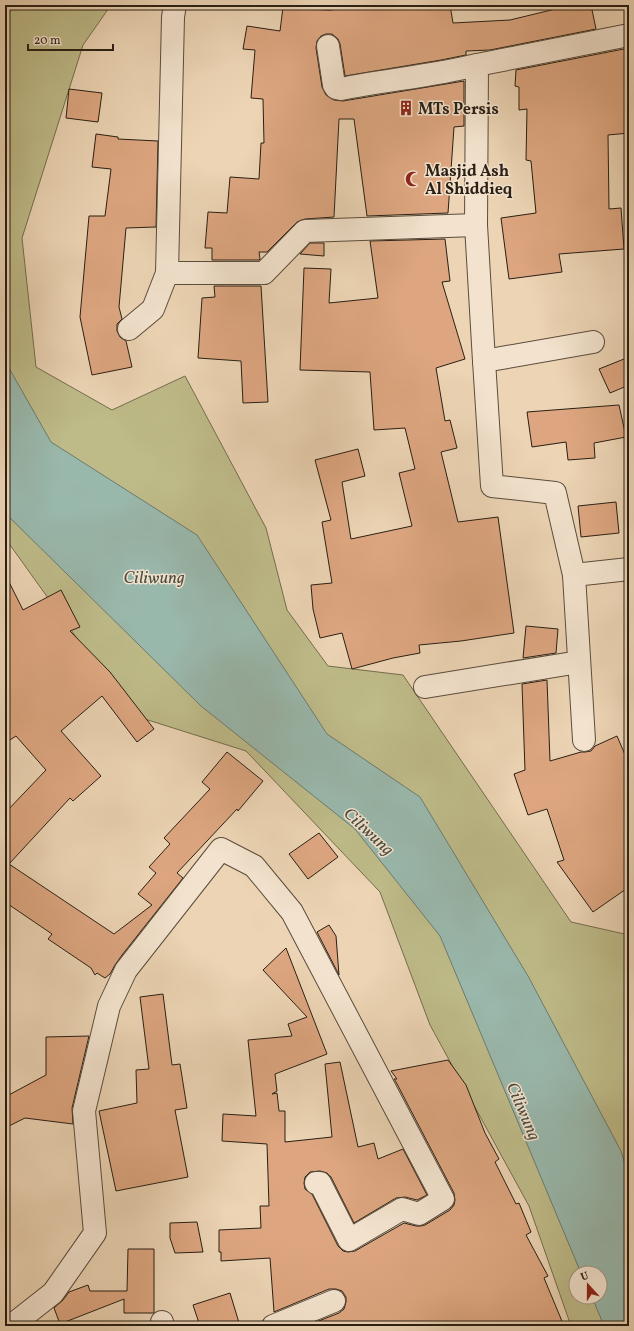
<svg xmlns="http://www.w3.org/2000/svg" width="634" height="1331" font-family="Vollkorn,serif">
	<rect width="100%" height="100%" fill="#ecd4b4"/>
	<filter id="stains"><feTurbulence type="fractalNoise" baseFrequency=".005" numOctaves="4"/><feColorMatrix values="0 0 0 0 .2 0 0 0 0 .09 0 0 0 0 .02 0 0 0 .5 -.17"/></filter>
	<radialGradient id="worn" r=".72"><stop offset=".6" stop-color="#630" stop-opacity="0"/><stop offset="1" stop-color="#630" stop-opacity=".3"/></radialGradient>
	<path fill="#bebb89" stroke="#746d4e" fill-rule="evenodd" d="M5,5H111L83,45L22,238L36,367L112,410L185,376L266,528L287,610L328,666L403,675L571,922L629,935V1326H571L529,1206L430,1025L380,892L246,751L132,715L5,538ZM576,1273H600V1297H576Z"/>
	<path fill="#99b8ac" stroke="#6c7b6f" d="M5,361L51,442L197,535L327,734L420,797L528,976L621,1151L629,1177V1326H604L592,1297H600V1273H581L440,936L355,829L201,706L5,513Z"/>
	<g fill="#dda680" stroke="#291f14">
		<path d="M373,5H450L453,23L510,20L572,5H591L596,29L490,50L466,51V55L441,60L345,76L340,44L338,39L332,34H326L321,36L317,41L316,48L322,87L326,95L334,100L343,101L464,81V126L454,127L448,213L367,216L354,119H339L334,217L305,219L297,222L267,252H259L260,259L259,260H212V248H205L208,212L227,213L230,177L259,179L261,143H264L263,99L251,98L255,50L243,49L247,26L280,31L283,7L303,9L330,10Z"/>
		<path d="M629,48V133L608,135L609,209L621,208L624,249L559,254L562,272L509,279L501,218L536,213L531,161L526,160L527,109L519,110V87L515,86L516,70Z"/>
		<path d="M69,89L102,93L98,122L66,118Z"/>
		<path d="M96,134L118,137V139L158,141L156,227L126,228L119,307L122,319L117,324V331L120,337L126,341L132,367L92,375L80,317L89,216H105L111,169L92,167Z"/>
		<path d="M445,239L450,281L442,282L465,359L436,368L445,421L450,420L457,448L441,452L458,522L498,517L514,633L461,641L419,645L420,653L393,658L352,669L342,633L320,638L313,609L311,585L332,583L322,522L331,520L315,460L358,449L365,476L342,482L351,539L412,526L399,473L415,469L405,428L374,430L370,372L300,370L304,268L331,269L329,303L378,298L370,241Z"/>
		<path d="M310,243H324V256L300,254Z"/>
		<path d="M214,286H261L268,402L243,403L241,361L198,358L202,298L215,297Z"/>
		<path d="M629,357V385L610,393L599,369Z"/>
		<path d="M619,405L626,437L594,443L595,458L568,460L566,442L532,447L527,412Z"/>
		<path d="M616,502L619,533L581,537L578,506Z"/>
		<path d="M5,574L23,610L61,590L80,627L70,631L110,672L154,729L137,742L102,696L61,731L101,776L73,801L70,798L9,864L114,934L152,905L138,894L156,873L149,867L170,844L164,838L210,789L202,782L227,752L263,781L238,811L237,809L177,873L183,878L122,955L115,965L110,974L105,978L97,973L95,975L91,968L48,939L52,934L5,902V813L46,770L16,736L5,743Z"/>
		<path d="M526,626L558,629L556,653L523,658Z"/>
		<path d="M547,680L550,761L581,752H585L591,751L595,746L617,736L629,764V887L593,912L557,862L564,860L547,809L528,815L514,774L525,770L522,684Z"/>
		<path d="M319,833L338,857L308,879L289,854Z"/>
		<path d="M329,925L336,936L339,975L317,932Z"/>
		<path d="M286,948L327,1054L275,1074L277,1091L272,1094L277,1093L279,1111H285V1142L332,1137L325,1064L340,1062L358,1147L374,1143L378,1159L403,1149L427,1195L417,1200L405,1197L396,1198L354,1223L331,1177L327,1173L320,1171L310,1172L305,1177L304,1183L305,1189L312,1194L338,1246L343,1251L348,1252L355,1251L404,1223L416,1226H421L425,1225L450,1210L454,1205L455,1200L454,1193L396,1082L394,1079H397L391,1071L448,1060L466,1085L485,1133L499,1159L495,1162L516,1204L519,1203L531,1232L526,1235L548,1276L544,1278L564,1326H306L339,1313L344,1309L346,1302V1297L342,1291L336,1289H329L274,1312L270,1258L221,1261V1252H219V1230L261,1228L260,1206H269L267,1144L222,1141L223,1114L256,1116L248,1040L292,1036L288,1024L307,1017L263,970Z"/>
		<path d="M163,994L172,1065L180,1064L187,1108L175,1110L188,1177L116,1191L99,1111L137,1103L136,1070L149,1069L140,997Z"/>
		<path d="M89,1036L72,1108L73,1124L25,1118L5,1128V1097L46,1075V1037Z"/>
		<path d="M197,1222L203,1252L175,1253L170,1238V1223Z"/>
		<path d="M128,1249H154V1313H124V1299L60,1324L54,1308L63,1300L69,1292L88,1285L90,1291H127Z"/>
		<path d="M230,1293L240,1326H200L193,1305Z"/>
	</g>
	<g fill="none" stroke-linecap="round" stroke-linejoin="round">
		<defs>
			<g id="minor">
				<path d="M175,5L173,17L167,273H264L305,231L476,225"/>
				<path d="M328,46L334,85L336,88L341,89C386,80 432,76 477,65"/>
				<path d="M129,329L153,309L167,273"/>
				<path d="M484,361L593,342"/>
				<path d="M574,575L629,569"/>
				<path d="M425,687L579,662"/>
				<path d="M584,740L574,575L555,493L492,486L484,361L476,225L477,65L629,35"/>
				<path d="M162,1322L163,1326"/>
				<path d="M11,1326L53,1293L95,1233L84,1111L109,1006L126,970L221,849L254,866L292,912L443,1199L419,1214L402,1209L349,1240L320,1183H316"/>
				<path d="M273,1326L334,1301"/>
			</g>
		</defs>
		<use href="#minor" stroke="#5a4c3c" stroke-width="24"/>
		<use href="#minor" stroke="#f3e3ce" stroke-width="22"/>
	</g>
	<defs>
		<symbol id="building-bare" viewBox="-9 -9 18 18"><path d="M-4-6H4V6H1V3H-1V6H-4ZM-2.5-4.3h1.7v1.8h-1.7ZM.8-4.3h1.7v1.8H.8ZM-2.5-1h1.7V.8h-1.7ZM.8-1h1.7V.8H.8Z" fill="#8f2418" stroke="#f3e3ce" stroke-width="2.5" paint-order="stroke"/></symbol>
		<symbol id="mosque-bare" viewBox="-9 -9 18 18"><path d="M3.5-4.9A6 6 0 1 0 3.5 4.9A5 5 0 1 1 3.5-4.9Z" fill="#8f2418" stroke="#f3e3ce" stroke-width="2.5" paint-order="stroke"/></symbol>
	</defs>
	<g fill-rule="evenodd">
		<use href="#building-bare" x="395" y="97" width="22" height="22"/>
		<use href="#mosque-bare" x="402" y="168" width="22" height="22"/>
	</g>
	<g text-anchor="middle" stroke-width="3" stroke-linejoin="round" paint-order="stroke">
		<g font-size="16" font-weight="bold" fill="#291f14" stroke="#f3e3ce" text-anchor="start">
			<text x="418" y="114">MTs Persis</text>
			<text x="425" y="176">Masjid Ash<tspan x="425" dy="18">Al Shiddieq</tspan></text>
		</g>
		<g font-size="17" font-style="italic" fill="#4b4d42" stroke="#f3e3ce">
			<text x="154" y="583">Ciliwung</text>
			<text transform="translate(369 831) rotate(43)" y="6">Ciliwung</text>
			<text transform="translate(524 1111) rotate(67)" y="6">Ciliwung</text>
		</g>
	</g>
	<rect width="634" height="1331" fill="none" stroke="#ecd4b4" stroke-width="20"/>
	<rect x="6" y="6" width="622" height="1319" fill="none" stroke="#291f14" stroke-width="2"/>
	<rect x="10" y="10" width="614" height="1311" fill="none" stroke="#291f14"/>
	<g transform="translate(588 1285) rotate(339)"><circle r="19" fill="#f3e3ce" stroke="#a29584"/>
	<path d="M0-3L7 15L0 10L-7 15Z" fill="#8f2418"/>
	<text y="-6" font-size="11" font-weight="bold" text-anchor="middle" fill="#291f14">U</text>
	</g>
	<path d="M28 44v6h85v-6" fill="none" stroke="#291f14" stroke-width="2"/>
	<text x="34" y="44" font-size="12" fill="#291f14" stroke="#f3e3ce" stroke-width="3" paint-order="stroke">20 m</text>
	<rect width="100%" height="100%" filter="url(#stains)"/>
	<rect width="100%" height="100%" fill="url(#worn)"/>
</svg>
